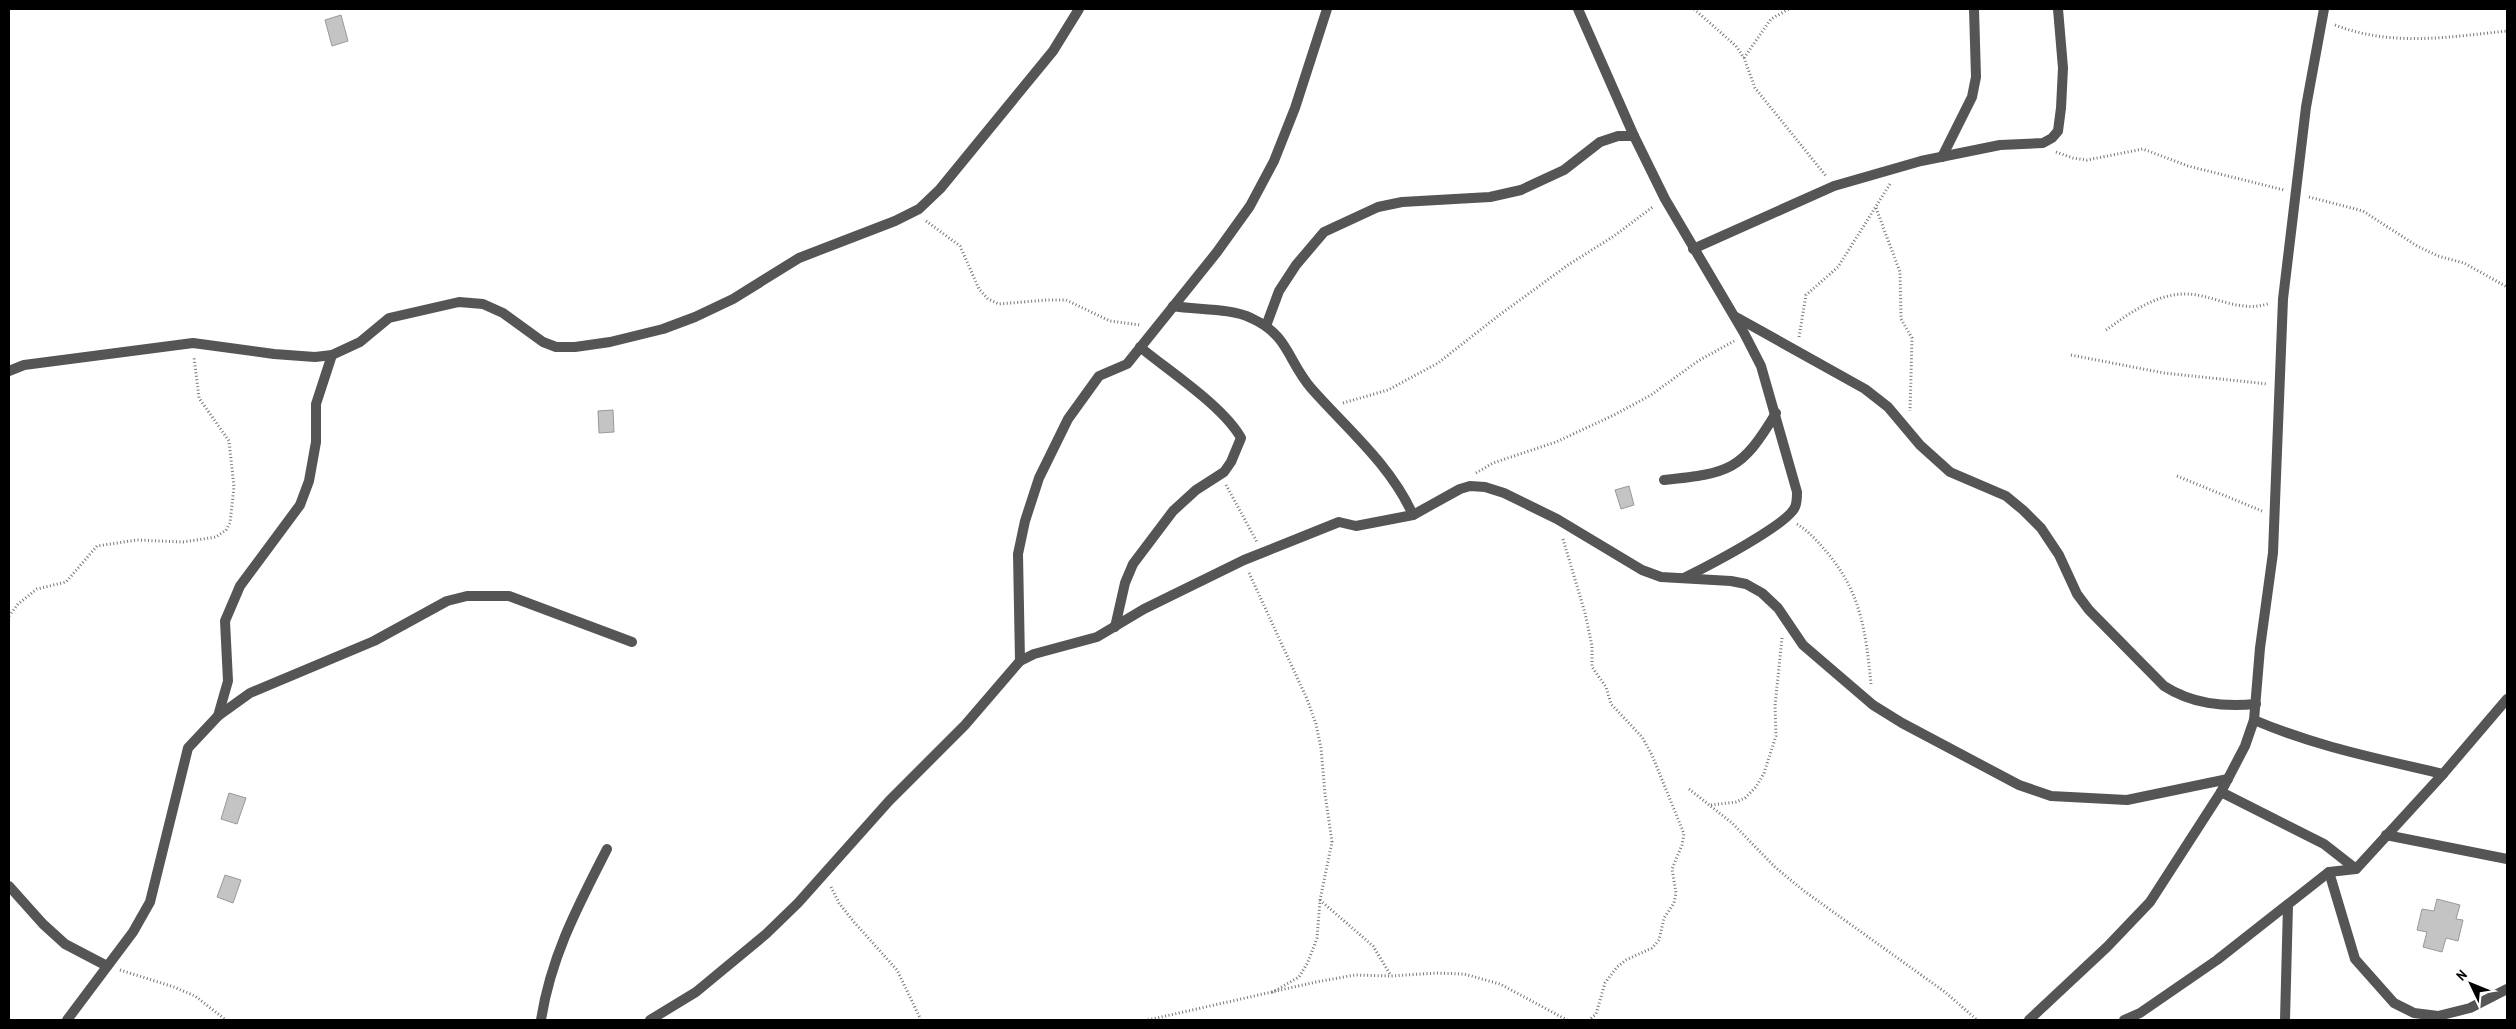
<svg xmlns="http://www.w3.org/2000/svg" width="2516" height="1029" font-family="'Archivo Narrow',sans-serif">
	<rect width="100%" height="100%" fill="#fff"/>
	<g fill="#c4c4c4" stroke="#999">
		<path d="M341,15L348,41L332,46L325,20Z"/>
		<path d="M613,410L614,432L599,433L598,411Z"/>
		<path d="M1629,486L1634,505L1621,509L1615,490Z"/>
		<path d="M229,793L246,798L237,824L221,819Z"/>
		<path d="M225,875L241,880L233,903L217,897Z"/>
		<path d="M2437,899L2460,905L2456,919L2463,920L2458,941L2446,938L2442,952L2423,947L2427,932L2417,930L2422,909L2434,911Z"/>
	</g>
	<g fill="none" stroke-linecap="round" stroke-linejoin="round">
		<g stroke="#777" stroke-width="3" stroke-dasharray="1 2.5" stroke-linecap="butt">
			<path d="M1694,9L1736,46L1744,58L1755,88L1826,176"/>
			<path d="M2335,25C2392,47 2448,37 2507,31"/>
			<path d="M1744,58L1771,19L1789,9"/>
			<path d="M2056,152L2073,158L2087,160L2143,149L2188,166L2284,190"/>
			<path d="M2309,197L2363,211L2417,246L2438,256L2464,263L2507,287"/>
			<path d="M1876,208L1900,272L1901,319L1912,338L1910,411"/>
			<path d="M926,221L960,246L979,289L988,299L999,304L1047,300H1066L1110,321L1140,325"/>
			<path d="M2106,330C2134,310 2165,287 2202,296C2224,301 2247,312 2270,303"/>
			<path d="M1799,337L1806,295L1838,267L1890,184"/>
			<path d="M2071,355L2164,373L2268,384"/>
			<path d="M1343,403L1388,390L1438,363L1498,316L1568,265L1614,236L1654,206"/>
			<path d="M1476,473L1493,463L1556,442L1614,415L1651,395L1698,361L1734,341"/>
			<path d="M2177,476L2262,511"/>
			<path d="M1226,485L1257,542"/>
			<path d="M1797,524C1810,532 1820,544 1830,556C1862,596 1866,635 1871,684"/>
			<path d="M1563,539L1585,613L1592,646V667L1606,687L1611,704L1642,737L1652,755L1684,834L1682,845L1672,869L1676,893L1674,903L1664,918L1659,940L1652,948L1626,960L1617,967L1605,983L1596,1014L1589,1020"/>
			<path d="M1249,573L1307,699L1316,724L1321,748L1325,794L1332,842L1320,900L1317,938L1308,962L1299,977L1271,993"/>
			<path d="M9,616L18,604L37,589L66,582L97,546L137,540L183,542L216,537L226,530L230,523L234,487L229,441L199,398L194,357"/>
			<path d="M1689,789L1732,823L1775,867L1804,891L1945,992L1977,1020"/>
			<path d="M1711,805L1736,802L1745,798L1756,787L1764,773L1776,736L1775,706L1782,638"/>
			<path d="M831,887L839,903L854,922L897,970L921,1020"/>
			<path d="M1320,900L1373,946L1391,976"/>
			<path d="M120,970L174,987L195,996L226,1020"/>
			<path d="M1148,1020L1316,982L1355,975L1391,976L1437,973L1464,974L1500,984L1567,1020"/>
		</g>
		<g stroke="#555" stroke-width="10">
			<path d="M1578,9L1634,136L1665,199L1744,333L1761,366L1797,492C1797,496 1797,503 1795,507C1788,525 1704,568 1684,578"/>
			<path d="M1942,157L1972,97L1976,77L1974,9"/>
			<path d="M1693,249L1834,186L1921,161L2000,145L2043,143L2052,138L2058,131L2061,108L2063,68L2058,9"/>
			<path d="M1173,306C1196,310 1231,308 1251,318C1289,335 1287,360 1311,388C1347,429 1390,464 1413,515"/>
			<path d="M1736,317L1865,389L1888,407L1920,445L1950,472L2006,496L2023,510L2041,528L2059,555L2077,594L2089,610L2164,686C2192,704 2223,707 2256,704"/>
			<path d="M1266,326L1279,291L1296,265L1324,232L1378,207L1402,202L1490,197L1521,190L1564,170L1600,142L1618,136H1634"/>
			<path d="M9,371L24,365L193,343L274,354L315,357L332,355L360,342L389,318L459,302L483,304L503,313L543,342L556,347H575L610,342L663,329L695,317L733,299L799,258L895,221L919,209L940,189L1053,51L1079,9"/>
			<path d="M1664,480C1730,473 1741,471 1776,413"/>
			<path d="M1115,627L1125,583L1133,564L1173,511L1196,490L1224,472L1231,462L1241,438C1223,406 1170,372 1140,347"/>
			<path d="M1020,661L1018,554L1025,521L1039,478L1068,419L1099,376L1127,364L1217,252L1250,206L1274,161L1295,108L1327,9"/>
			<path d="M218,716L228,681L225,621L240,586L300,505L309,481L316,442V404L332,355"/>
			<path d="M2254,720C2318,747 2376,758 2443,774"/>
			<path d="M2221,792L2324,844L2356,869"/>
			<path d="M2386,835L2507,859"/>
			<path d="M2329,872L2355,959L2394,1003L2414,1013L2438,1016L2470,1008L2507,989"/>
			<path d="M9,886L43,924L65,944L107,966"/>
			<path d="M67,1020L133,932L150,902L188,748L218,716L250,693L374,641L447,601L467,596H509L632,642"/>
			<path d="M541,1020C551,956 578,906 607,849"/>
			<path d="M650,1020L696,992L766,934L798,903L889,801L965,725L1020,661L1034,654L1097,637L1144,609L1244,560L1339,522L1356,526L1413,515L1460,489L1470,486L1485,487L1504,493L1557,519L1642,570L1661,577L1731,581L1746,584L1762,593L1778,608L1803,645L1873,705L1902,723L2019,785L2051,796L2127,800L2228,779"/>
			<path d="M2029,1020L2107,947L2150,902L2221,792L2245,746L2254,720L2260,648L2273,553L2283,299L2306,107L2324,9"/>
			<path d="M2124,1020L2140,1013L2217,960L2329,872L2356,869L2443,774L2507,699"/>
			<path d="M2285,1020L2288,905"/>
		</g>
	</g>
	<rect width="2516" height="1029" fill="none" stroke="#000000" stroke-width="20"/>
	<g transform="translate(2471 984) rotate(313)" stroke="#ffffff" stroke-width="4" paint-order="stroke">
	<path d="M0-4L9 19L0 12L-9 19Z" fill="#000000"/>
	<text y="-8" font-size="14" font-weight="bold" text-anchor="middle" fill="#000000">N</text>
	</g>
</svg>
